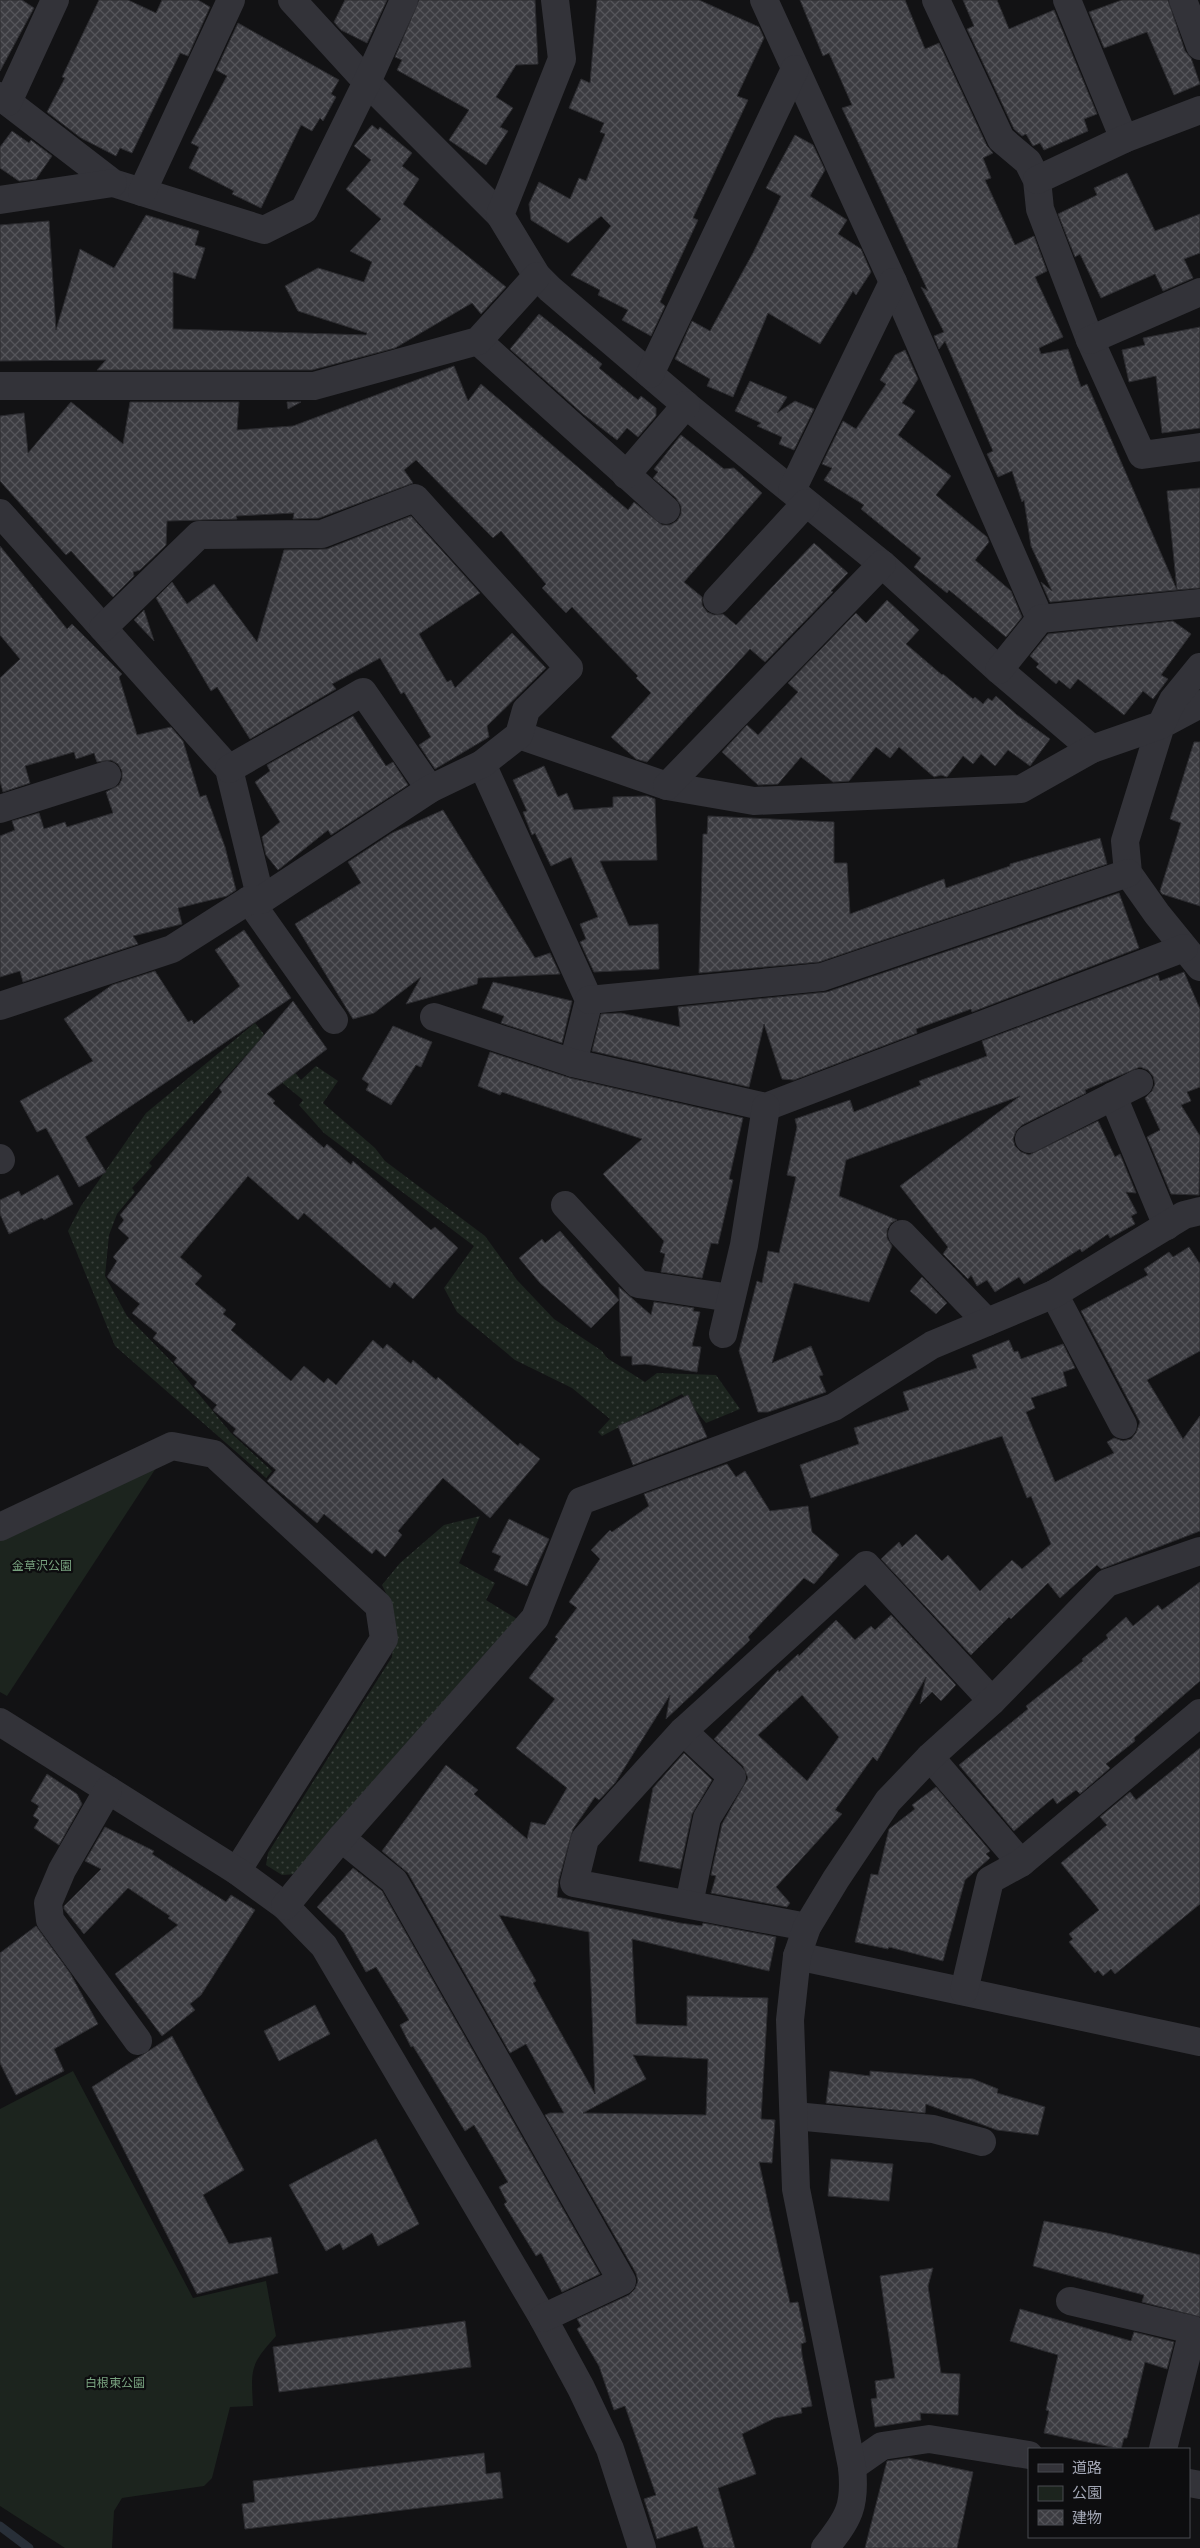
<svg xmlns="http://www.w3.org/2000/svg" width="1200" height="2548" font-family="'Varela Round','Noto Sans JP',sans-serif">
	<defs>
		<pattern id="grass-dots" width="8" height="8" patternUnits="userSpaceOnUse" patternTransform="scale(1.25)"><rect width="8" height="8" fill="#1c241e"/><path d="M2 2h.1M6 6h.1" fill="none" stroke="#3a413c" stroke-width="1.8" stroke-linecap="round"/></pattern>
		<pattern id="building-cross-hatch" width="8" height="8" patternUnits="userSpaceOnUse" patternTransform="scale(1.25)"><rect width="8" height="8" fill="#3c3c41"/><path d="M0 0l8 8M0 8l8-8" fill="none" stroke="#55555a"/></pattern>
	</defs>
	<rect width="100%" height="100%" fill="#121214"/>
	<g fill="url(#grass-dots)">
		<path d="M255,1023L301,1080L316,1066L338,1081L323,1103L375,1148L385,1161L485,1236L517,1280L554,1319L602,1351L607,1358L645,1382L657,1373L716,1375L740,1409L706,1423L682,1394L602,1436L598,1432L610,1419L572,1388L515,1360L457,1312L444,1288L474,1246L324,1133L299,1105L303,1100L247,1054L149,1163L152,1166L132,1188L135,1192L117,1214L109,1235L105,1276L127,1316L173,1363L231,1433L272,1471L266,1478L115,1346L68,1231L81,1206L146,1113Z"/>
		<path d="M480,1516L459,1563L495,1583L486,1600L517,1619L297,1874L282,1875L266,1865L268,1853L392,1657C395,1625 397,1614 382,1585L400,1563L444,1525Z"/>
	</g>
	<g fill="#1c241e">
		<path d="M156,1468L7,1696L0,1692V1538Z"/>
		<path d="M73,2071L193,2298L266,2281L276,2336C250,2365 251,2368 253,2406L230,2407L212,2478L204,2486L122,2498L114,2511L112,2548H65L0,2506V2109Z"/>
	</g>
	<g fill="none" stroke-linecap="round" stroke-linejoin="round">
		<path stroke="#282f38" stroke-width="9" d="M0,2526L29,2548"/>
	</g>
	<g fill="url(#building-cross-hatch)" stroke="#2c2c30" fill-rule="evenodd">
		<path d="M0,0H22L34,8L0,71Z"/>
		<path d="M99,0H128L156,13L162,0H198L210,7L188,56L180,53L132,153L120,148L116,156L81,138L47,112L65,78L62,77Z"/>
		<path d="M345,0H387L367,43L341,30L334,22Z"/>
		<path d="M419,0H535L538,64L516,65L496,97L513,108L500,127L508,131L486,165L449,140L469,110L397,70L402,60L395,57Z"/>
		<path d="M597,0H699L759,27L764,38L737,96L748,100L693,218L698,220L660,302L665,306L651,336L622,320L628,310L598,295L600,290L571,275L611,226L601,216L568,243L531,220L529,204L539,182L570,199L579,178L586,181L605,134L600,132L604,123L569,108L581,79L590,83Z"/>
		<path d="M800,0H905L925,49L939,43L987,146L993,153L983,158L991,178L985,180L1015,245L1034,236L1047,271L1035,277L1063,337L1039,348L1041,354L1068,349L1081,387L1087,384L1177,590L1050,602L1041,582L1052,591L1031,546L1024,500L1022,502L1012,471L998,477L987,454L993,451L945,341L939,349L934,336L944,332L921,287L928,291L842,108L852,105L829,53L823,56Z"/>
		<path d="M963,0H997L1009,29L1054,10L1097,114L1084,119L1088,131L1044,150L1040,143L1033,146L1026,134L1022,136L1014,129L967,29L974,26Z"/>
		<path d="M1122,0H1168L1185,51L1191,58L1200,84L1174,95L1147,32L1104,48L1089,12Z"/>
		<path d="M238,23L339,80L331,94L336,97L323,121L320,118L312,131L301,125L261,208L232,194L234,191L189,168L199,147L191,143L227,76L216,70Z"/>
		<path d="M372,125L378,130L380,127L412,153L402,166L419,179L403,204L506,287L481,314L472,303L395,348L312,370H97L106,360L0,361V225L49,221L56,330L80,249L114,268L146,215L199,231L195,245L205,248L195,279L173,272V329L366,335L367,333L298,311L285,286L318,268L364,282L372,262L350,251L381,219L346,189L371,160L354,146Z"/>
		<path d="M12,131L29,143L31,140L52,156L36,179L19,181L0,168V147Z"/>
		<path d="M795,135L813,145L825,170L810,196L847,220L838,234L861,249L871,272L856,295L853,291L820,344L768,313L733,397L707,386L710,379L675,359L692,321L710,331L753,253L781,196L766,188Z"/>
		<path d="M1127,173L1155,231L1200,214V253L1184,259L1193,278L1163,291L1155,274L1101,298L1080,254L1075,257L1058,214L1097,195L1094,188Z"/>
		<path d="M539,314L602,364L599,368L638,400L641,396L656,408V416L638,437L627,428L617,440L583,414L510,349Z"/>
		<path d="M1200,327V428L1162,433L1156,376L1129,382L1122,350L1145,345L1143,338Z"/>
		<path d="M905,350L918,379L902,403L915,411L898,435L951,476L936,495L987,537L989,542L975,560L1011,591L1022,617L1006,637L949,590L947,593L914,567L921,558L861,509L864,505L824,480L832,468L822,464L843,421L856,429L886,384L880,380L895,355Z"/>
		<path d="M454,366L468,401L481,384L628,510L634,502L662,525H670L677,521L681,514V506L676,498L653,478L658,472L654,469L681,435L724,469L734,468L762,493L684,582L702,597V605L707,612L714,615L723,614L736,625L814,543L848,573L831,591L833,592L765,662L750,649L647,762L636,759L611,737L651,693L636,678L638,676L572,607L566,613L542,588L546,584L501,531L493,538L416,460L404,470L413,483L319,518L293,519L294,513L236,516L237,519L167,521L166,545L140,570L133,572L134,576L113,597L71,551L66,555L0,481V416L24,413L28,453L71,402L123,444L130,402H239L237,430L293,426Z"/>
		<path d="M750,381L787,397L777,413L795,401L814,409L794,450L779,444L782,437L757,426L761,423L735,411Z"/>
		<path d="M287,402H301L288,409Z"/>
		<path d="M1200,488V588L1177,590L1167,491Z"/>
		<path d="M411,516L480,593L419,634L447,682L451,680L455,688L512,633L546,668L487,726L489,737L435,769L419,745L431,737L404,692L401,694L380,658L332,684L336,689L250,739L217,687L211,691L156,598L172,582L187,604L214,584L257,642L284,550L327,549Z"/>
		<path d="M0,546L67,629L72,624L122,674L119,677L137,735L171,727L183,741L200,797L206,795L225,847L236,890L227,896L178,908L182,924L133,936L138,944L23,982L20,971L0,977V836L15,830L12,821L39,813L44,829L65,822L67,827L113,813L106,792L119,785L122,779V771L118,764L111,760L97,762L94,753L76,759L74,752L25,766L30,783L3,792L0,781V678L20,659L0,635Z"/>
		<path d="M887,600L919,630L906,644L942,675L943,674L973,699L975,697L983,704L988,698L992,701L996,696L1017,715L1050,739L1030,766L1008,750L995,766L981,754L973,764L963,756L947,777L941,775L934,777L899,747L890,758L876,747L849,781L833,782L801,757L778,784L758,785L722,752L747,725L758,735L798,692L788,683L856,613L866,623Z"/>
		<path d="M144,610L154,641L134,620Z"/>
		<path d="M1173,621L1191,634L1161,675L1168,679L1153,699L1143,691L1124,715L1078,679L1070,689L1059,680L1056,684L1036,667L1039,664L1030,656L1048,634Z"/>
		<path d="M353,716L386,766L393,762L408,785L331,835L328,830L278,870L266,855L262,837L280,822L255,782L270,771L267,765Z"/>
		<path d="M1194,742H1200V906L1162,894L1160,891L1181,823L1170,819Z"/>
		<path d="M544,766L558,797L567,793L574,810L613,807V797L647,796L655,799L657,860L600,861L629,926L658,924L659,969L594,972L580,942L586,939L580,924L598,917L571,857L551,866L535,833L532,835L523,812L527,811L513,780Z"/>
		<path d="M443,810L535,958L550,953L560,974L478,978L477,984L406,1004L421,977L374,1013L353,1019L295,924L361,883L348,862L392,833Z"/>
		<path d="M708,816L834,822V863H847L850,914L944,879L946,888L1010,866V864L1100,838L1107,864L819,962L699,973L703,834H707Z"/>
		<path d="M1119,893L1139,948L972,1012L971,1009L916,1029L917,1033L794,1080L782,1079L764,1024L749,1087L592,1051L601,1014L621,1013L680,1027L678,1007L827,992Z"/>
		<path d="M244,930L291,998L85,1137L106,1172L79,1187L46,1128L37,1132L20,1101L93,1061L64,1019L112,985L155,971L188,1022L192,1020L194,1024L240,986L215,950Z"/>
		<path d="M1184,972L1200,1009V1087L1187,1092L1191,1101L1181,1105L1200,1136L1199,1195L1171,1194L1147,1137L1160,1130L1145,1098L1152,1091L1155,1084L1153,1076L1148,1070L1140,1067L1085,1090L1086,1093L1022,1125L1016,1131L1013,1139L1015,1146L1021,1152L1029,1155L1098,1121L1115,1157L1120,1154L1136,1193L1126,1192L1137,1213L1131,1216L1135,1224L1110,1238L1108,1234L1082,1252L1080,1249L1024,1284L1019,1277L995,1292L987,1280L977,1286L971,1275L968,1279L943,1254L948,1247L900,1186L1020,1096L846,1160L839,1196L897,1220L891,1223L887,1230V1238L892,1246L869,1302L794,1283L772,1363L811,1346L823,1375L819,1376L826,1392L768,1412H758L739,1351L757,1281L762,1283L768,1251L779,1253L796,1177L787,1175L797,1127L795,1119L850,1100L854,1112L921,1085L919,1081L987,1056L982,1041L1158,975L1160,981Z"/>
		<path d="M493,982L572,1001L562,1043L501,1023L504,1016L482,1008Z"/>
		<path d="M293,1001L327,1049L267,1094L275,1101L273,1103L324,1148L327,1144L351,1165L353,1161L431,1230L435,1227L458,1248L413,1299L394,1282L390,1288L304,1213L298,1220L248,1176L180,1257L202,1276L195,1284L226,1310L223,1314L236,1324L231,1330L291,1381L304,1366L324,1383L328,1378L336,1385L373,1340L383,1349L387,1344L411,1364L413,1360L436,1380L438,1377L518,1446L520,1443L540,1459L490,1518L443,1478L398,1531L402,1535L385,1557L376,1549L372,1554L324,1514L317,1523L267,1481L276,1470L233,1433L236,1429L213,1410L217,1405L194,1386L197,1382L174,1362L177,1358L153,1338L157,1333L132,1313L140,1304L107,1277L117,1261L113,1257L129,1238L118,1228L124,1220L120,1215L222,1092L219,1088Z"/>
		<path d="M393,1026L432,1042L421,1067L416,1065L391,1105L366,1090L369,1084L362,1079Z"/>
		<path d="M490,1052L570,1078L743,1118L729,1179L733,1180L718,1244L711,1243L702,1278L661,1272L665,1254L660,1252L664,1241L603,1174L642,1139L502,1092L500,1095L478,1086Z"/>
		<path d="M58,1175L73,1204L44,1220L42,1218L9,1234L0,1214V1200L19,1191L21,1196Z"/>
		<path d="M560,1231L619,1300L591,1328L540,1283L519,1258L542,1239L545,1243Z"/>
		<path d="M1189,1247L1200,1264V1351L1147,1380L1183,1439L1200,1416V1531L1101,1569L1097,1565L1060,1598L1048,1583L1011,1619L1009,1617L971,1655L881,1559L899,1542L902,1547L916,1534L942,1561L948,1555L980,1591L1012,1560L1022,1569L1051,1544L1031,1496L1027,1498L1002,1436L811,1498L800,1465L859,1444L854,1428L909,1410L903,1392L977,1368L972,1355L1009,1340L1014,1352L1018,1351L1021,1359L1063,1344L1075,1368L1063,1372L1067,1386L1031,1398L1035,1408L1026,1412L1055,1482L1114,1453L1107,1442L1114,1438L1123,1441L1131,1439L1136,1433L1140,1422L1081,1311L1148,1275L1144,1269L1169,1252L1173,1257Z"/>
		<path d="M922,1277L947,1303L936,1314L910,1291Z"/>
		<path d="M619,1287L651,1315L654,1302L694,1308L693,1311L700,1312L692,1346L701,1347L697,1372L645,1364L632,1365V1356H621Z"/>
		<path d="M688,1395L707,1437L633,1465L618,1426L661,1408Z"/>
		<path d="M727,1464L736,1477L745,1471L770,1511L808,1506L812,1532L839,1555L814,1584L804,1578L748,1637L750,1640L666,1719L670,1695L615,1783L599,1800L595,1797L573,1829L559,1879L557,1897L680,1923L702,1926L703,1923L776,1937L769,1971L632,1939L636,2024L687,2026V1996L768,1998L761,2119L775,2120L772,2163L759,2162L790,2303L798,2302L806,2342L801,2344L802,2355L812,2406L801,2408L802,2413L775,2418L742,2434L756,2474L718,2488L735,2548H704L697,2526L657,2539L644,2499L656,2495L625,2406L614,2410L599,2366L577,2329L581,2326L577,2319L629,2295L635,2289L638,2281L636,2273L545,2115L550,2113H564L526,2044L510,2053L408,1873L382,1851L446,1765L478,1790L474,1794L527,1839L531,1822L545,1825L567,1788L516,1748L555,1699L529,1678L558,1639L555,1637L577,1608L569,1602L600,1559L591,1550L610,1530L612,1532L649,1506L644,1494ZM499,1915L589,1932L595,2094L533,1983L536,1981ZM633,2055L708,2059L706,2115L583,2113L646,2079Z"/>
		<path d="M509,1519L549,1539L527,1586L494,1570L501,1556L492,1552Z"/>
		<path d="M1200,1582V1681L1134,1738L1135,1741L1106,1764L1110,1768L1080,1794L1076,1790L1057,1804L1053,1798L1014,1831L959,1765L1028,1709L1026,1706L1083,1661L1082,1659L1108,1638L1106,1635L1126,1617L1133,1626L1158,1605L1162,1610Z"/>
		<path d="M891,1615L956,1685L941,1701L932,1692L920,1704L926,1677L877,1761L873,1757L835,1810L842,1814L776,1887L790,1903L787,1907L711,1893L716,1876L711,1875L722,1824L748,1778L743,1766L714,1739L778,1670L779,1672L798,1654L799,1656L836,1620L855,1640L871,1626L875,1630ZM802,1695L839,1737L807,1781L758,1735Z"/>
		<path d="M1200,1748V1904L1115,1974L1111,1969L1103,1976L1098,1970L1095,1973L1069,1942L1073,1939L1069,1934L1099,1910L1061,1863L1107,1825L1100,1817L1130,1792L1136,1800Z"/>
		<path d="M684,1753L712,1780L692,1814L680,1869L639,1861L653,1788Z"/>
		<path d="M47,1774L77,1794L82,1804L59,1845L34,1828L39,1820L33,1816L39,1806L31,1801Z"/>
		<path d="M936,1787L990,1851L986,1854L990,1858L965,1880L943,1961L889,1947L888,1949L855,1942L871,1874L878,1875L889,1829L915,1809L912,1805Z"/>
		<path d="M105,1827L154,1851L152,1854L226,1902L231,1895L255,1910L201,1995L190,2004L195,2010L162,2036L115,1974L178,1925L168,1918L170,1916L128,1888L84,1934L64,1909V1906L101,1869L85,1861Z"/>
		<path d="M353,1868L382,1891L600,2274L562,2292L541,2253L536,2256L504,2204L507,2202L499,2187L508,2182L474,2125L465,2131L413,2046L411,2047L400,2025L409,2020L376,1967L366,1972L344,1933L317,1907Z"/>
		<path d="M36,1926L70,1973L98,2024L54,2049L64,2071L16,2095L0,2063V1953Z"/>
		<path d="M315,2005L330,2034L279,2061L264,2031Z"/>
		<path d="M172,2036L244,2170L203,2195L229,2244L271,2237L278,2273L197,2294L92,2087Z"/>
		<path d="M830,2071L870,2076V2071L973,2079L998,2089L997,2093L1045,2107L1038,2135L997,2130L926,2104L925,2113L826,2103Z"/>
		<path d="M376,2139L419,2224L378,2246L372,2233L343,2250L340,2243L326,2251L289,2185Z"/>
		<path d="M831,2159L893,2164L889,2201L828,2196Z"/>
		<path d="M1044,2221L1107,2233L1200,2255V2317L1142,2302L1144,2295L1033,2266Z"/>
		<path d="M933,2268L928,2286L941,2373L960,2374L958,2415L920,2413L921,2420L875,2427L871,2399L877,2398L875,2381L895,2378L880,2276Z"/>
		<path d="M1020,2309L1131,2341L1134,2332L1174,2342L1167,2369L1145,2362L1127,2438H1124L1121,2449L1044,2433L1049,2411L1046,2410L1058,2355L1010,2341Z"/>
		<path d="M465,2321L471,2367L279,2392L273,2347Z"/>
		<path d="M484,2453L486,2474L500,2472L503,2498L245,2529L242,2504L255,2502L253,2481Z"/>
		<path d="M909,2458L973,2472L957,2548H865L887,2461Z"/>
	</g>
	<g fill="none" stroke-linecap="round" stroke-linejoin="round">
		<g stroke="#333339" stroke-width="28">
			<path d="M292,0L367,82L500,215"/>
			<path d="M555,0L562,59L500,215L537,276L550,289L686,405L882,564L999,670L1092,749"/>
			<path d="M764,0L893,282L1040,619"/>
			<path d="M936,0L1001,139L1028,162L1037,180L1040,209L1090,340L1142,455L1200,447"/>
			<path d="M1067,0L1124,139"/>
			<path d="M1183,0L1200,46"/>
			<path d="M0,96L113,183L264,230L304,210L367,82L404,0"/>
			<path d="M8,102L55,0"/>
			<path d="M1037,180L1124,139L1200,110"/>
			<path d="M142,192L231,0"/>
			<path d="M0,200L113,183"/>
			<path d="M1090,340L1200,292"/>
			<path d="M478,341L666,510"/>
			<path d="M650,374L795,69"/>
			<path d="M0,386H314L478,341L537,276"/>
			<path d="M626,475L686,405"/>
			<path d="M792,490L893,282"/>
			<path d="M0,513L229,769L261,900"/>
			<path d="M717,600L806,503"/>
			<path d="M999,670L1040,619L1200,603"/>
			<path d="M1200,704L1161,725L1125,841L1128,873L1157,914L1200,967"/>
			<path d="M519,735L667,786L754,801L1021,789L1092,749L1161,725L1173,700L1200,667"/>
			<path d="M482,764L589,1000L573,1063"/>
			<path d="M229,769L363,692L430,789"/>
			<path d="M667,786L882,564"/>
			<path d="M0,809L107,775"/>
			<path d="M249,900L334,1020"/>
			<path d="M589,1000L822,977L1128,873"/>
			<path d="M0,1006L172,949L249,900H261L430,789L482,764L519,735L526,710L569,668L415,498L322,534L199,535L103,628"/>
			<path d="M434,1017L573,1063L766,1107L1184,948"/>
			<path d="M1113,1096L1167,1226"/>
			<path d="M1029,1139L1139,1083"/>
			<path d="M0,1158L1,1160"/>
			<path d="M565,1205L638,1284L731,1298"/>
			<path d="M902,1234L987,1322"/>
			<path d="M1054,1294L1123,1425"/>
			<path d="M723,1334L744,1245L766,1107"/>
			<path d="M0,1527L172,1446L214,1454L379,1606L384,1639L237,1871"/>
			<path d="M0,1722L237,1871L285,1906L324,1946L543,2318L581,2388L610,2449L642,2548"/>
			<path d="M683,1731L732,1777L707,1818L689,1904"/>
			<path d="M930,1757L1021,1863"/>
			<path d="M108,1790L62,1870L48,1903L50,1920L138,2041"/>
			<path d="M341,1838L394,1881L622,2281L543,2318"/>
			<path d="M285,1906L341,1838L535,1618L581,1501L834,1407L932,1345L1054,1294L1184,1215L1200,1211"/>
			<path d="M807,1927L574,1883L585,1839L683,1731L866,1565L992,1701"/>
			<path d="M797,1956L1200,2042"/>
			<path d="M964,1991L990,1880L1021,1863L1200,1713"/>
			<path d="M795,2116L933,2129L982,2142"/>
			<path d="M1070,2301L1193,2330L1163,2449"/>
			<path d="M852,2467L882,2446L929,2439L1029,2455"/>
			<path d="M1189,2483L1200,2485"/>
			<path d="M825,2548C849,2518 856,2506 852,2467L796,2189L790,2020L797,1956L807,1927L836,1879L888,1801L930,1757L992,1701L1107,1583L1200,1551"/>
		</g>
	</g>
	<g text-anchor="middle" stroke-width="4.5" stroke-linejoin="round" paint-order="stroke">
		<g font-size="12" fill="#78a27f" stroke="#0d0d0f">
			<text x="42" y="1570">金草沢公園</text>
			<text x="115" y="2387">白根東公園</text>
		</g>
	</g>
	<rect x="1028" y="2448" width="162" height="90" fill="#0d0d0f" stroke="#494b51"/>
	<rect x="1038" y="2464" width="25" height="8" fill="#333339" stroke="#494b51"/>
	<text x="1072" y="2473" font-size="15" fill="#a3a7b5">道路</text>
	<rect x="1038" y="2486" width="25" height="15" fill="#1c241e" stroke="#494b51"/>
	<text x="1072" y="2498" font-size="15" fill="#a3a7b5">公園</text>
	<rect x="1038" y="2510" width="25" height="15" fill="url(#building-cross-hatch)" stroke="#494b51"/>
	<text x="1072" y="2523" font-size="15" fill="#a3a7b5">建物</text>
</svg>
